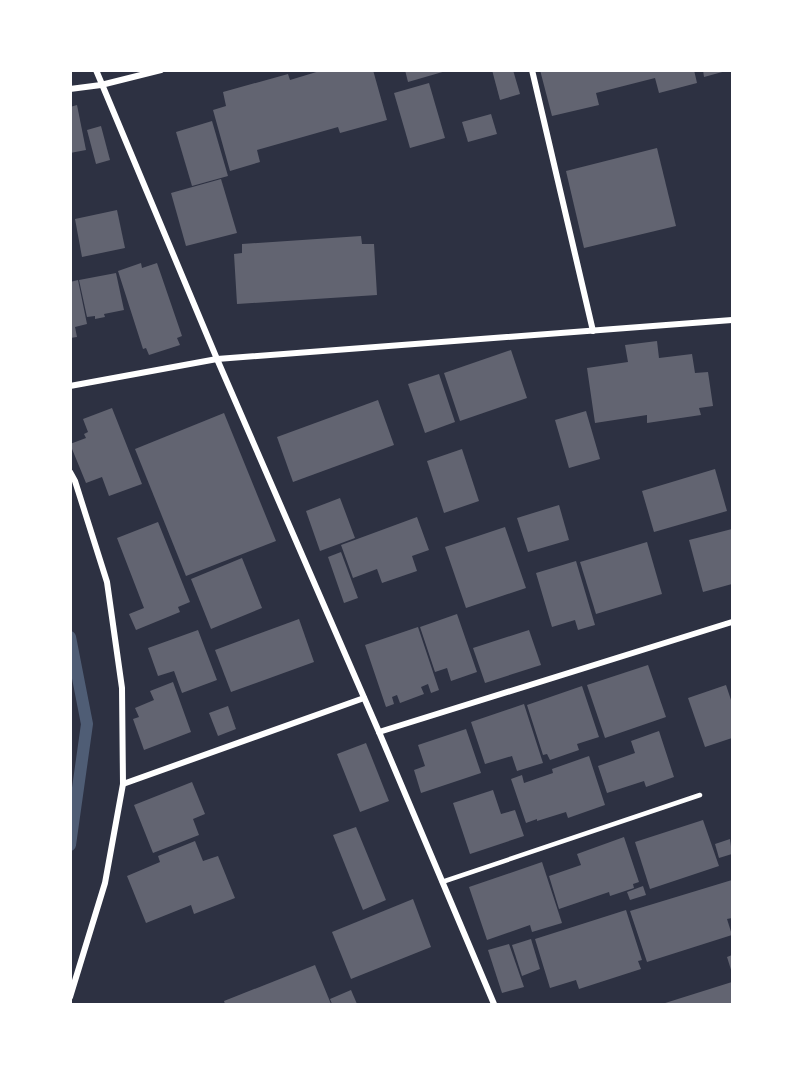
<svg xmlns="http://www.w3.org/2000/svg" width="803" height="1075" font-family="'Work Sans',sans-serif">
	<rect width="100%" height="100%" fill="#2d3142"/>
	<g fill="none" stroke-linecap="round" stroke-linejoin="round">
		<path stroke="#4f5d75" stroke-width="12" d="M70,637L87,724L70,845"/>
	</g>
	<g fill="#626471">
		<path d="M323,70H373L387,120L340,133L338,127L257,150L260,162L230,171L213,110L226,106L223,92L288,74L290,80Z"/>
		<path d="M405,70H446V71L408,82Z"/>
		<path d="M492,70H513L520,94L500,100Z"/>
		<path d="M540,70H694L697,83L659,93L655,78L596,93L599,105L552,116Z"/>
		<path d="M703,70H726V71L704,77Z"/>
		<path d="M429,83L445,138L410,148L394,93Z"/>
		<path d="M77,105L86,150L70,153V107Z"/>
		<path d="M491,114L497,134L468,142L462,122Z"/>
		<path d="M212,121L228,176L192,186L176,132Z"/>
		<path d="M101,126L110,160L96,164L87,130Z"/>
		<path d="M657,148L676,226L584,248L566,171Z"/>
		<path d="M221,179L237,233L186,246L171,193Z"/>
		<path d="M117,210L125,248L82,257L75,219Z"/>
		<path d="M361,236L362,244H374L377,295L237,304L234,254L242,253V244Z"/>
		<path d="M141,263L142,268L157,263L182,336L177,338L180,345L149,355L146,348L143,349L118,271Z"/>
		<path d="M116,273L124,310L104,314L105,317L95,319V316L87,317L79,280Z"/>
		<path d="M78,280L87,324L75,327L77,337L70,338V282Z"/>
		<path d="M657,341L659,358L692,354L695,373L708,372L713,406L699,408L701,415L647,423V415L595,423L587,368L628,362L625,345Z"/>
		<path d="M511,350L527,398L460,421L444,373Z"/>
		<path d="M439,374L455,422L425,433L408,384Z"/>
		<path d="M378,400L394,445L293,482L277,437Z"/>
		<path d="M112,408L142,484L109,496L102,477L86,483L70,444L86,438L84,434L88,432L83,419Z"/>
		<path d="M586,411L600,459L569,468L555,420Z"/>
		<path d="M224,413L276,541L186,576L135,449Z"/>
		<path d="M462,449L479,501L444,513L427,461Z"/>
		<path d="M715,469L727,511L654,532L642,491Z"/>
		<path d="M340,498L355,538L320,551L306,511Z"/>
		<path d="M559,505L569,540L528,552L517,518Z"/>
		<path d="M417,517L429,550L412,556L417,571L382,583L377,569L353,578L341,545Z"/>
		<path d="M158,522L190,602L178,607L180,612L136,630L129,614L144,608L117,538Z"/>
		<path d="M505,527L526,588L466,608L445,547Z"/>
		<path d="M732,529V584L703,592L689,540Z"/>
		<path d="M647,542L662,594L596,614L580,562Z"/>
		<path d="M341,552L358,598L344,603L328,557Z"/>
		<path d="M242,558L262,608L211,629L191,579Z"/>
		<path d="M576,561L595,625L578,630L575,620L552,627L536,573Z"/>
		<path d="M457,614L477,672L451,681L447,668L435,672L420,627Z"/>
		<path d="M299,619L314,662L231,692L215,650Z"/>
		<path d="M418,627L439,690L431,693L428,684L421,687L424,694L400,703L397,695L392,697L394,704L386,707L365,645Z"/>
		<path d="M198,630L217,680L182,693L174,671L158,676L148,648Z"/>
		<path d="M529,630L541,665L485,683L473,648Z"/>
		<path d="M648,665L666,717L605,738L587,685Z"/>
		<path d="M173,682L191,732L144,750L133,719L139,717L135,708L154,700L150,691Z"/>
		<path d="M726,685L732,703V738L705,747L688,698Z"/>
		<path d="M582,686L599,737L577,744L579,750L550,760L547,754L543,755L527,705Z"/>
		<path d="M524,704L543,763L517,771L512,756L485,764L471,722Z"/>
		<path d="M228,706L236,729L218,736L209,713Z"/>
		<path d="M466,729L481,773L421,793L414,770L425,766L418,745Z"/>
		<path d="M659,731L674,777L646,787L644,781L607,793L598,766L635,753L631,741Z"/>
		<path d="M366,743L389,801L360,812L337,754Z"/>
		<path d="M589,756L605,805L568,818L566,812L537,821V819L526,823L511,779L522,775L524,783L553,773L552,769Z"/>
		<path d="M192,782L205,814L193,819L199,835L153,853L134,805Z"/>
		<path d="M493,790L501,814L515,810L524,836L470,854L453,803Z"/>
		<path d="M703,820L719,866L650,889L635,842Z"/>
		<path d="M356,827L386,900L363,910L333,835Z"/>
		<path d="M624,837L639,882L633,884L634,888L610,896L609,892L559,909L549,876L581,865L577,854Z"/>
		<path d="M730,839L732,854L719,858L715,844Z"/>
		<path d="M195,841L203,861L218,856L235,898L194,914L191,905L146,923L127,876L160,862L158,856Z"/>
		<path d="M542,862L562,923L532,932L530,925L487,940L469,887Z"/>
		<path d="M732,880V918L727,919L732,935L647,962L630,911Z"/>
		<path d="M643,886L646,895L630,900L627,892Z"/>
		<path d="M413,899L431,947L351,979L332,932Z"/>
		<path d="M626,910L642,960L638,961L641,969L579,989L576,980L550,988L535,939Z"/>
		<path d="M531,939L540,969L522,976L512,945Z"/>
		<path d="M509,944L524,987L502,993L488,950Z"/>
		<path d="M732,955V973L727,957Z"/>
		<path d="M315,965L331,1004H225L224,1001Z"/>
		<path d="M732,982V1004H662Z"/>
		<path d="M351,990L357,1004H332L330,999Z"/>
	</g>
	<g fill="none" stroke-linecap="round" stroke-linejoin="round">
		<path stroke="#fff" stroke-width="4.5" d="M442,882L700,795"/>
		<g stroke="#fff" stroke-width="6">
			<path d="M96,70L217,359L379,732L494,1004"/>
			<path d="M532,70L593,331"/>
			<path d="M70,89L101,85L161,70"/>
			<path d="M70,386L217,359L732,320"/>
			<path d="M70,472L75,481L107,582L122,688L123,784L105,883L70,997"/>
			<path d="M379,732L732,622"/>
			<path d="M123,784L364,698"/>
		</g>
	</g>
	<rect width="803" height="1075" fill="none" stroke="#ffffff" stroke-width="144"/>
</svg>
